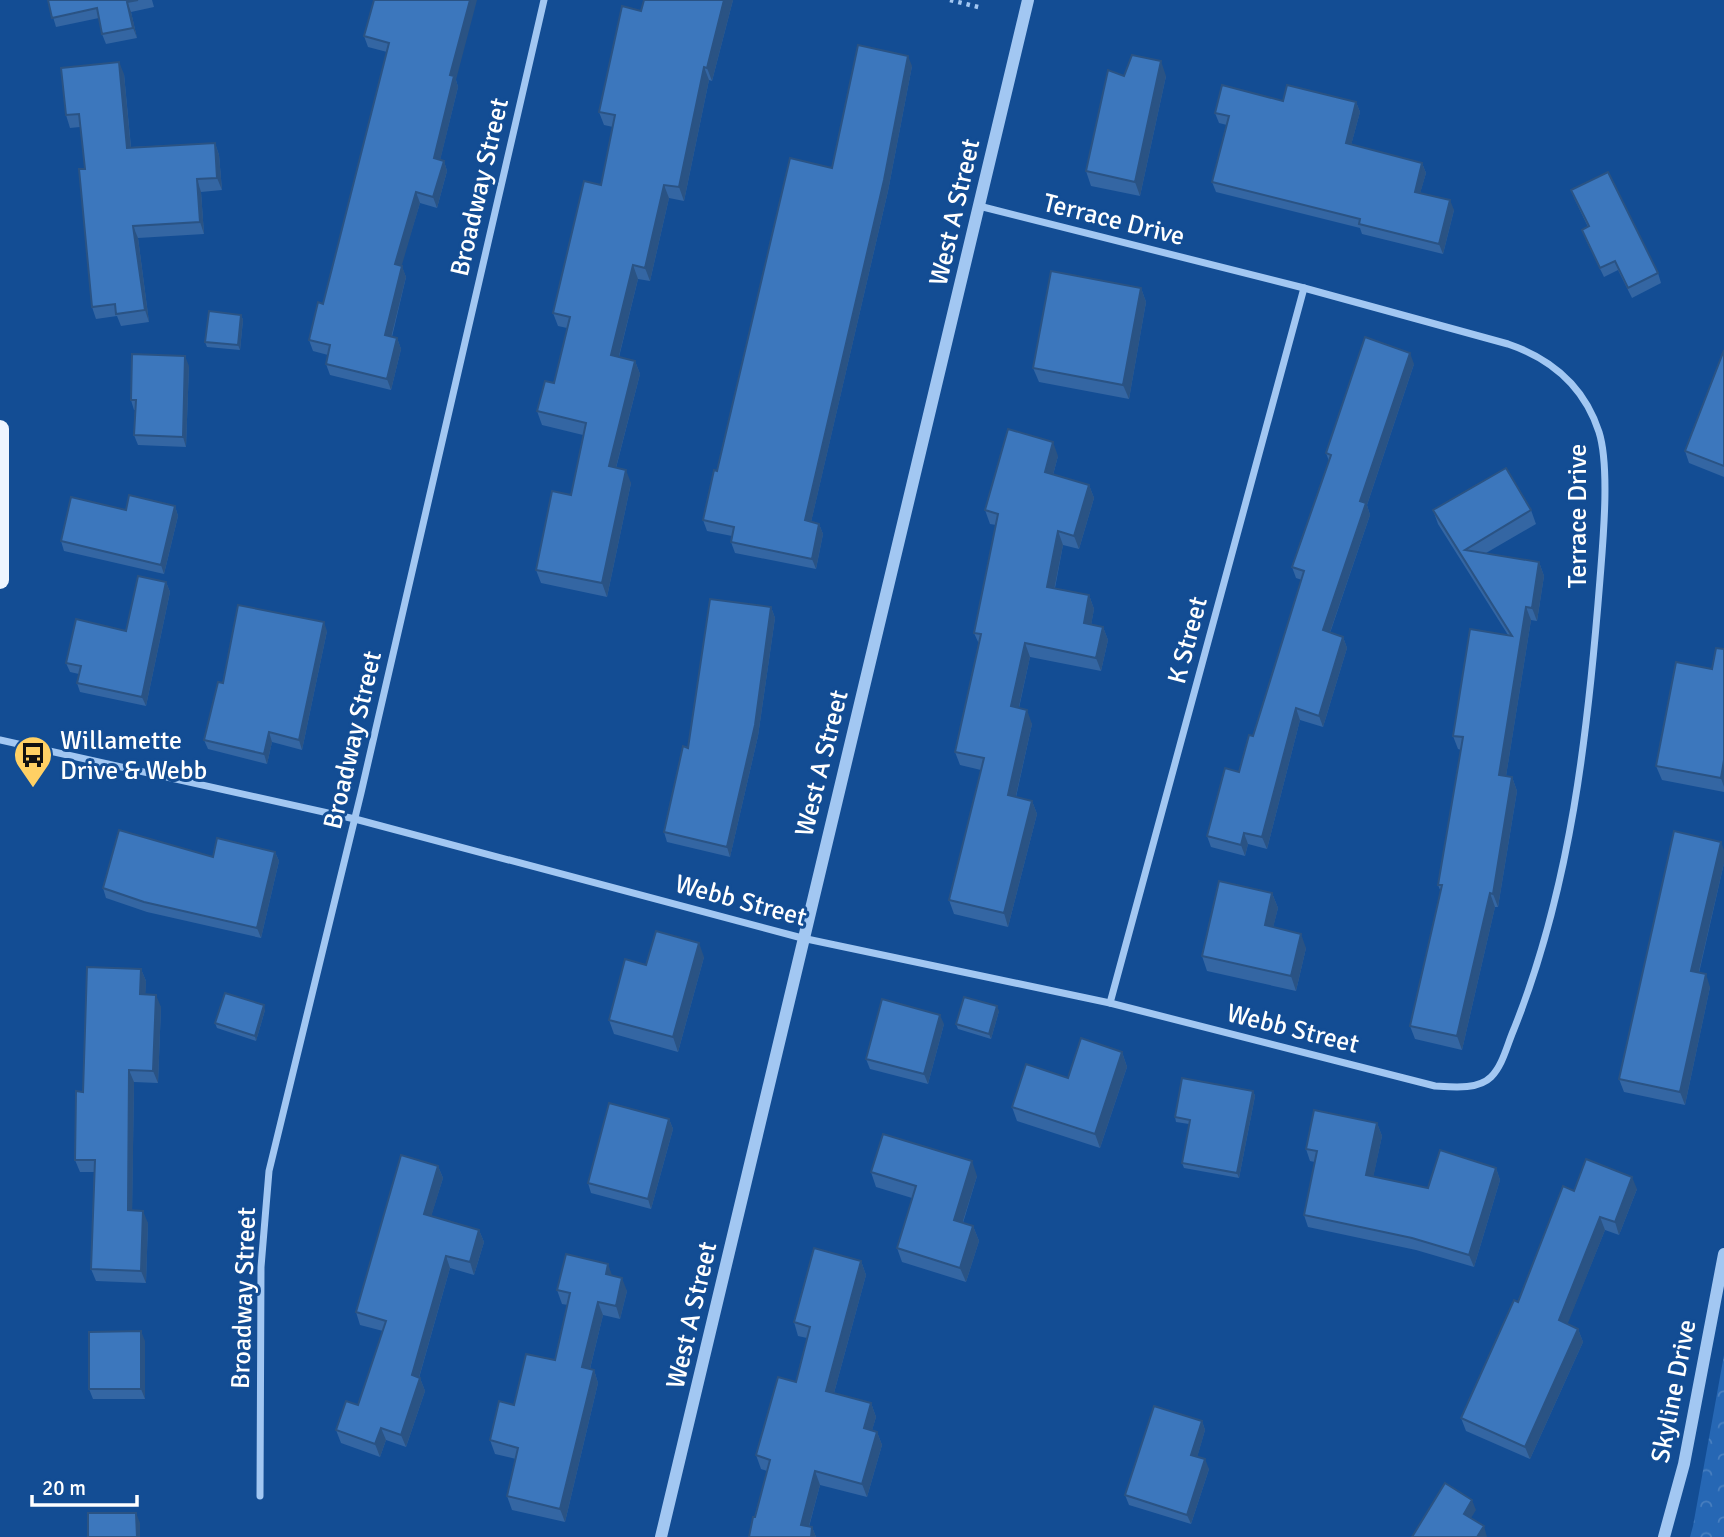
<svg xmlns="http://www.w3.org/2000/svg" width="1724" height="1537" font-family="Signika,sans-serif">
	<defs>
		<pattern id="forest-crowns" width="20" height="18" patternUnits="userSpaceOnUse" patternTransform="scale(1.75)"><rect width="20" height="18" fill="#2667b4"/><path d="M2 6a3 3 0 1 1 6 0M12 15a3 3 0 1 1 6 0" fill="none" stroke="#477ebf"/></pattern>
	</defs>
	<rect width="100%" height="100%" fill="#134d94"/>
	<path fill="url(#forest-crowns)" d="M1724,1355V1537H1690L1693,1526Z"/>
	<g fill="none" stroke-linecap="round" stroke-linejoin="round">
		<path stroke="#a2c7f2" stroke-width="4.5" stroke-dasharray="3.5 5" stroke-linecap="butt" d="M950,0L982,8"/>
		<g stroke="#a2c7f2" stroke-width="7">
			<path d="M0,740L355,819L802,938L1110,1003L1435,1086C1452,1087 1478,1090 1491,1077C1503,1065 1507,1045 1514,1029C1571,886 1588,732 1600,579C1603,541 1610,467 1599,432C1584,386 1552,359 1508,344L1304,288L979,206"/>
			<path d="M1110,1003L1304,288"/>
			<path d="M260,1496L261,1267L269,1171L361,793L544,0"/>
		</g>
		<g stroke="#a2c7f2" stroke-width="12">
			<path d="M661,1537L1028,0"/>
			<path d="M1664,1537L1684,1464L1724,1254"/>
		</g>
		<path stroke="#eef5ff" stroke-width="18" d="M0,429V580"/>
	</g>
	<g fill="#3466a3">
		<path d="M48,0H152L154,7L131,12L137,38L106,44L102,34L99,18L56,27Z"/>
		<path d="M374,0L456,80L458,87L440,160L444,161L447,171L437,208L420,203L401,265L406,277L392,337L397,338L401,349L391,390L330,375L326,364L328,355L313,351L309,340L323,304L387,52L368,47L364,36Z"/>
		<path d="M733,0L712,81L709,80L684,201L669,198L650,281L638,279L619,357L635,361L640,374L616,468L631,483L607,597L541,583L536,570L571,495L583,435L542,425L537,411L554,383L567,328L558,326L553,313L601,185L613,127L604,125L599,112L641,11Z"/>
		<path d="M912,66L888,191L811,522L819,524L823,534L816,569L735,553L731,542L732,536L707,531L703,520L717,471L832,168Z"/>
		<path d="M124,74L131,147L215,143L219,155L222,190L201,192L204,234L138,238L149,322L121,326L117,316L96,319L92,307L85,169L80,127L70,128L66,115Z"/>
		<path d="M1124,76H1166L1140,196L1091,186L1086,171Z"/>
		<path d="M1283,101L1356,102L1360,112L1351,145L1422,163L1426,173L1420,193L1454,210L1443,254L1362,234L1360,228L1216,192L1212,182L1227,125L1219,123L1215,113Z"/>
		<path d="M1571,190L1658,273L1661,283L1632,298L1618,270L1604,277L1586,240L1582,230L1588,227L1575,200Z"/>
		<path d="M1141,288L1146,302L1129,399L1039,382L1033,368Z"/>
		<path d="M241,315L243,320L240,350L207,347L205,342Z"/>
		<path d="M1724,350V477L1689,463L1685,451Z"/>
		<path d="M1414,364L1367,505L1370,515L1330,633L1343,637L1347,648L1323,727L1300,720L1267,849L1248,844L1245,856L1211,847L1207,836L1239,772L1253,736L1302,580L1296,578L1292,567L1329,461L1326,453Z"/>
		<path d="M189,366L186,447L138,445L134,435L135,410H134L131,400Z"/>
		<path d="M1058,456L1053,475L1089,485L1094,498L1079,549L1063,545L1055,588L1089,595L1094,609L1091,625L1103,627L1108,640L1101,671L1030,657L1019,708L1032,724L1016,797L1032,801L1037,814L1008,927L954,914L949,900L981,770L960,765L955,752L979,644L974,633L996,525L990,524L985,510Z"/>
		<path d="M175,506L178,516L164,574L64,551L61,541L126,510Z"/>
		<path d="M1433,510H1531L1536,524L1486,553L1539,562L1544,576L1537,621L1531,620L1506,776L1512,777L1517,791L1498,907H1495L1462,1050L1415,1039L1410,1026L1441,892L1438,885L1461,750L1458,749L1453,736L1508,635L1438,524Z"/>
		<path d="M166,582L170,592L146,706L80,692L77,683L79,674L70,672L66,663L126,631Z"/>
		<path d="M771,607L775,618L758,736L730,857L667,842L664,832L688,748Z"/>
		<path d="M327,631L302,750L272,742L267,764L208,749L204,740L223,683Z"/>
		<path d="M1724,649V792L1662,780L1656,766Z"/>
		<path d="M275,852L279,861L261,938L147,912L106,898L103,888L213,857Z"/>
		<path d="M1724,863L1699,973L1710,987L1685,1105L1624,1092L1619,1079Z"/>
		<path d="M1272,893L1278,908L1273,927L1306,948L1296,991L1207,971L1202,956Z"/>
		<path d="M704,957L678,1052L614,1034L609,1020L646,965Z"/>
		<path d="M141,969L146,981L145,994L161,1007L158,1083L134,1082L132,1211L148,1223L146,1283L96,1281L91,1269L94,1172H80L75,1160L83,1092Z"/>
		<path d="M265,1010L256,1041L217,1028L215,1023Z"/>
		<path d="M999,1011L991,1039L958,1029L956,1024Z"/>
		<path d="M944,1024L928,1084L870,1069L866,1059Z"/>
		<path d="M1122,1052L1127,1067L1100,1148L1017,1121L1012,1107L1068,1078Z"/>
		<path d="M1253,1091L1255,1096L1239,1178L1184,1168L1182,1163L1189,1124L1176,1122L1175,1117Z"/>
		<path d="M669,1119L673,1129L651,1209L591,1193L588,1183Z"/>
		<path d="M1377,1123L1382,1136L1373,1177L1428,1188L1496,1168L1500,1180L1474,1267L1416,1250L1308,1227L1304,1215L1315,1162L1310,1161L1306,1149Z"/>
		<path d="M438,1166L443,1178L431,1216L479,1230L484,1242L474,1275L450,1268L419,1378H420L425,1391L406,1447L386,1440L380,1457L341,1443L336,1430L358,1405L383,1331L360,1325L356,1312Z"/>
		<path d="M871,1172L977,1176L963,1223L973,1226L979,1241L966,1282L902,1262L897,1248L912,1198L876,1187Z"/>
		<path d="M1637,1189L1619,1235L1605,1230L1567,1324L1578,1329L1583,1342L1530,1459L1466,1431L1461,1418L1518,1302L1574,1191Z"/>
		<path d="M861,1261L866,1275L834,1393L871,1403L876,1417L872,1430L877,1432L882,1445L867,1497L820,1485L809,1527H812L816,1537H749L767,1471L761,1469L756,1455L796,1382L807,1338L798,1336L794,1322Z"/>
		<path d="M612,1276L627,1291L620,1319L603,1315L590,1369L594,1370L598,1383L565,1522L512,1510L507,1496L516,1459L495,1454L490,1440L514,1405L555,1360L568,1305L562,1304L557,1290Z"/>
		<path d="M145,1341V1399H93L89,1389Z"/>
		<path d="M1202,1421L1205,1430L1197,1457L1209,1469L1191,1524L1129,1505L1125,1495Z"/>
	</g>
	<g fill="#2a5384">
		<path d="M470,0H477L456,80L458,87L438,169L434,158L450,75Z"/>
		<path d="M724,0H733L712,81L707,68Z"/>
		<path d="M127,2L131,12L137,38L133,28Z"/>
		<path d="M908,56L912,66L888,191L809,531L805,520Z"/>
		<path d="M1161,61L1166,76L1140,196L1135,182Z"/>
		<path d="M119,62L124,74L132,160L127,148Z"/>
		<path d="M704,67L709,80L684,201L679,187Z"/>
		<path d="M1356,102L1360,112L1349,153L1346,143Z"/>
		<path d="M215,143L219,155L222,190L217,178Z"/>
		<path d="M444,161L447,171L437,208L433,197Z"/>
		<path d="M1422,163L1426,173L1418,201L1415,192Z"/>
		<path d="M197,179L201,192L204,234L200,222Z"/>
		<path d="M664,185L669,198L650,281L645,268Z"/>
		<path d="M416,192L420,203L399,275L395,264Z"/>
		<path d="M1450,200L1454,210L1443,254L1439,244Z"/>
		<path d="M133,226L138,238L149,322L145,310Z"/>
		<path d="M633,265L638,279L616,368L611,355Z"/>
		<path d="M402,266L406,277L389,346L385,335Z"/>
		<path d="M1141,288L1146,302L1129,399L1123,385Z"/>
		<path d="M241,315L243,320L240,350L238,345Z"/>
		<path d="M397,338L401,349L391,390L387,379Z"/>
		<path d="M1410,353L1414,364L1367,505L1370,515L1327,641L1323,630L1360,501Z"/>
		<path d="M185,356L189,366L186,447L183,437Z"/>
		<path d="M635,361L640,374L613,479L609,466Z"/>
		<path d="M1053,442L1058,456L1050,486L1045,472Z"/>
		<path d="M626,470L631,483L607,597L602,583Z"/>
		<path d="M1089,485L1094,498L1079,549L1074,536Z"/>
		<path d="M175,506L178,516L164,574L161,565Z"/>
		<path d="M819,524L823,534L816,569L812,559Z"/>
		<path d="M1058,531L1063,545L1052,600L1047,587Z"/>
		<path d="M1539,562L1544,576L1537,621L1532,608Z"/>
		<path d="M166,582L170,592L146,706L142,697Z"/>
		<path d="M1089,595L1094,609L1089,637L1084,623Z"/>
		<path d="M771,607L775,618L758,736L730,857L727,847Z"/>
		<path d="M1526,607L1531,620L1504,789L1499,775Z"/>
		<path d="M324,622L327,631L302,750L299,740Z"/>
		<path d="M1103,627L1108,640L1101,671L1096,658Z"/>
		<path d="M1343,637L1347,648L1323,727L1319,716Z"/>
		<path d="M1025,643L1030,657L1016,720L1011,706Z"/>
		<path d="M1296,708L1300,720L1267,849L1262,837Z"/>
		<path d="M1027,710L1032,724L1013,809L1008,795Z"/>
		<path d="M269,732L272,742L267,764L264,754Z"/>
		<path d="M1724,760V787L1721,778Z"/>
		<path d="M1512,777L1517,791L1498,907L1493,894Z"/>
		<path d="M1032,801L1037,814L1008,927L1004,913Z"/>
		<path d="M1244,833L1248,844L1245,856L1241,845Z"/>
		<path d="M1721,842L1724,850V863L1696,984L1691,971Z"/>
		<path d="M275,852L279,861L261,938L257,928Z"/>
		<path d="M1272,893L1278,908L1270,940L1265,925Z"/>
		<path d="M1490,893L1495,907L1462,1050L1457,1036Z"/>
		<path d="M1301,934L1306,948L1296,991L1291,976Z"/>
		<path d="M699,943L704,957L678,1052L673,1037Z"/>
		<path d="M141,969L146,981L145,1006L140,994Z"/>
		<path d="M1706,974L1710,987L1685,1105L1680,1092Z"/>
		<path d="M156,995L161,1007L158,1083L153,1071Z"/>
		<path d="M264,1005L265,1010L256,1041L255,1036Z"/>
		<path d="M997,1006L999,1011L991,1039L989,1034Z"/>
		<path d="M940,1015L944,1024L928,1084L924,1074Z"/>
		<path d="M1122,1052L1127,1067L1100,1148L1095,1134Z"/>
		<path d="M129,1070L134,1082L132,1223L128,1210Z"/>
		<path d="M1253,1091L1255,1096L1239,1178L1237,1173Z"/>
		<path d="M669,1119L673,1129L651,1209L648,1199Z"/>
		<path d="M1377,1123L1382,1136L1371,1188L1366,1175Z"/>
		<path d="M972,1161L977,1176L959,1234L954,1220Z"/>
		<path d="M438,1166L443,1178L428,1227L424,1214Z"/>
		<path d="M1496,1168L1500,1180L1474,1267L1469,1255Z"/>
		<path d="M1632,1177L1637,1189L1619,1235L1615,1222Z"/>
		<path d="M143,1211L148,1223L146,1283L141,1271Z"/>
		<path d="M1600,1217L1605,1230L1564,1333L1559,1320Z"/>
		<path d="M973,1226L979,1241L966,1282L960,1268Z"/>
		<path d="M479,1230L484,1242L474,1275L470,1262Z"/>
		<path d="M446,1256L450,1268L416,1388L412,1375Z"/>
		<path d="M861,1261L866,1275L831,1404L826,1391Z"/>
		<path d="M608,1264L613,1278L606,1274Z"/>
		<path d="M622,1278L627,1291L620,1319L616,1306Z"/>
		<path d="M598,1302L603,1315L587,1381L582,1367Z"/>
		<path d="M1578,1329L1583,1342L1530,1459L1525,1447Z"/>
		<path d="M141,1331L145,1341V1399L141,1389Z"/>
		<path d="M594,1370L598,1383L565,1522L560,1509Z"/>
		<path d="M420,1378L425,1391L406,1447L401,1435Z"/>
		<path d="M871,1403L876,1417L869,1441L864,1428Z"/>
		<path d="M1202,1421L1205,1430L1195,1465L1191,1455Z"/>
		<path d="M381,1428L386,1440L380,1457L375,1444Z"/>
		<path d="M877,1432L882,1445L867,1497L862,1484Z"/>
		<path d="M1205,1459L1209,1469L1191,1524L1187,1515Z"/>
		<path d="M815,1471L820,1485L806,1537L801,1525Z"/>
		<path d="M1472,1500L1476,1510L1468,1523L1464,1514Z"/>
		<path d="M136,1513L140,1523V1537H137Z"/>
		<path d="M1484,1526L1487,1537H1477Z"/>
		<path d="M812,1527L816,1537H811Z"/>
	</g>
	<g fill="#3c77bd" stroke="#2a5384" stroke-width="2">
		<path d="M48,0H138L127,2L133,28L102,34L97,8L52,18Z"/>
		<path d="M374,0H470L450,75L454,76L434,158L444,161L433,197L416,192L395,264L402,266L385,335L397,338L387,379L326,364L330,345L309,340L318,302L323,304L389,43L364,36Z"/>
		<path d="M644,0H724L707,68L704,67L679,187L664,185L645,268L633,265L611,355L635,361L609,466L626,470L602,583L536,570L552,491L571,495L586,423L537,411L545,381L554,383L570,317L553,313L584,181L601,185L615,115L599,112L622,6L641,11Z"/>
		<path d="M858,45L908,56L884,180L805,520L819,524L812,559L731,542L734,527L703,520L714,470L717,471L790,158L832,168Z"/>
		<path d="M1132,55L1161,61L1135,182L1086,171L1108,70L1124,76Z"/>
		<path d="M119,62L127,148L215,143L217,178L197,179L200,222L133,226L145,310L116,314L115,304L92,307L79,169H85L79,114L66,115L61,68Z"/>
		<path d="M1222,85L1283,101L1287,85L1356,102L1346,143L1422,163L1415,192L1450,200L1439,244L1359,224L1360,219L1212,182L1229,116L1215,113Z"/>
		<path d="M1608,172L1658,273L1628,288L1615,261L1600,268L1582,230L1589,226L1571,190Z"/>
		<path d="M1051,271L1141,288L1123,385L1033,368Z"/>
		<path d="M209,311L241,315L238,345L205,342Z"/>
		<path d="M1365,337L1410,353L1360,501L1366,503L1323,630L1343,637L1319,716L1296,708L1262,837L1244,833L1241,845L1207,836L1225,768L1239,772L1249,735L1253,736L1304,571L1292,567L1331,455L1326,453Z"/>
		<path d="M1724,350V466L1685,451Z"/>
		<path d="M132,354L185,356L183,437L134,435L136,400H131Z"/>
		<path d="M1008,429L1053,442L1045,472L1089,485L1074,536L1058,531L1047,587L1089,595L1084,623L1103,627L1096,658L1025,643L1011,706L1027,710L1008,795L1032,801L1004,913L949,900L984,758L955,752L981,634L974,633L998,514L985,510Z"/>
		<path d="M1506,468L1531,510L1465,550L1539,562L1532,608L1526,607L1499,775L1512,777L1493,894L1490,893L1457,1036L1410,1026L1442,885H1438L1463,737L1453,736L1470,629L1512,636L1433,510Z"/>
		<path d="M129,495L175,506L161,565L61,541L71,497L126,510Z"/>
		<path d="M138,576L166,582L142,697L77,683L81,666L66,663L76,619L126,631Z"/>
		<path d="M710,599L771,607L755,725L727,847L664,832L683,746L688,748Z"/>
		<path d="M238,605L324,622L299,740L269,732L264,754L204,740L218,682L223,683Z"/>
		<path d="M1716,648L1724,649V760L1721,778L1656,766L1676,662L1712,669Z"/>
		<path d="M119,830L213,857L217,838L275,852L257,928L144,902L103,888Z"/>
		<path d="M1674,831L1721,842L1691,971L1706,974L1680,1092L1619,1079Z"/>
		<path d="M1219,881L1272,893L1265,925L1301,934L1291,976L1202,956Z"/>
		<path d="M656,931L699,943L673,1037L609,1020L625,959L646,965Z"/>
		<path d="M87,967L141,969L140,994L156,995L153,1071L129,1070L128,1210L143,1211L141,1271L91,1269L95,1160H75L76,1091L83,1092Z"/>
		<path d="M225,993L264,1005L255,1036L215,1023Z"/>
		<path d="M964,997L997,1006L989,1034L956,1024Z"/>
		<path d="M882,999L940,1015L924,1074L866,1059Z"/>
		<path d="M1081,1038L1122,1052L1095,1134L1012,1107L1026,1064L1068,1078Z"/>
		<path d="M1182,1078L1253,1091L1237,1173L1182,1163L1190,1120L1175,1117Z"/>
		<path d="M609,1103L669,1119L648,1199L588,1183Z"/>
		<path d="M1314,1110L1377,1123L1366,1175L1428,1188L1440,1150L1496,1168L1469,1255L1412,1238L1304,1215L1317,1151L1306,1149Z"/>
		<path d="M883,1134L972,1161L954,1220L973,1226L960,1268L897,1248L916,1186L871,1172Z"/>
		<path d="M401,1155L438,1166L424,1214L479,1230L470,1262L446,1256L412,1375L420,1378L401,1435L381,1428L375,1444L336,1430L346,1401L358,1405L386,1321L356,1312Z"/>
		<path d="M1586,1159L1632,1177L1615,1222L1600,1217L1559,1320L1578,1329L1525,1447L1461,1418L1514,1300L1518,1302L1563,1186L1574,1191Z"/>
		<path d="M814,1248L861,1261L826,1391L871,1403L864,1428L877,1432L862,1484L815,1471L801,1525L812,1527L811,1537H749L753,1517H755L770,1460L756,1455L778,1377L796,1382L810,1327L794,1322Z"/>
		<path d="M566,1254L608,1264L606,1274L622,1278L616,1306L598,1302L582,1367L594,1370L560,1509L507,1496L518,1448L490,1440L499,1401L514,1405L526,1354L555,1360L570,1293L557,1290Z"/>
		<path d="M141,1331V1389H89V1332Z"/>
		<path d="M1154,1406L1202,1421L1191,1455L1205,1459L1187,1515L1125,1495Z"/>
		<path d="M1445,1483L1472,1500L1464,1514L1484,1526L1477,1537H1412Z"/>
		<path d="M88,1513H136L137,1537H88Z"/>
	</g>
	<defs>
		<symbol id="bus-pin" viewBox="-11 -11 22 30"><path d="M0 17L-7.5 6A9.5 9.5 0 1 1 7.5 6Z" fill="#ffd064" stroke="#134d94"/><path d="M-5-6H5V4H4V6H2V4H-2V6H-4V4H-5ZM-3.5-4V0h7V-4ZM-3.5 1.2v1.5H-2V1.2ZM2 1.2v1.5H3.5V1.2Z" fill="#111"/></symbol>
	</defs>
	<g fill-rule="evenodd">
		<use href="#bus-pin" x="11" y="733" width="44" height="60"/>
	</g>
	<g text-anchor="middle" stroke-width="6" stroke-linejoin="round" paint-order="stroke">
		<g font-size="26" fill="#fff" stroke="#134d94">
			<text transform="translate(479 187) rotate(-77)" y="9">Broadway Street</text>
			<text transform="translate(954 212) rotate(-77)" y="9">West A Street</text>
			<text transform="translate(1114 219) rotate(14)" y="9">Terrace Drive</text>
			<text transform="translate(1577 516) rotate(-90)" y="9">Terrace Drive</text>
			<text transform="translate(1187 640) rotate(-75)" y="9">K Street</text>
			<text transform="translate(352 740) rotate(-77)" y="9">Broadway Street</text>
			<text transform="translate(821 763) rotate(-76)" y="9">West A Street</text>
			<text transform="translate(741 900) rotate(15)" y="9">Webb Street</text>
			<text transform="translate(1293 1028) rotate(14)" y="9">Webb Street</text>
			<text transform="translate(243 1298) rotate(-88)" y="9">Broadway Street</text>
			<text transform="translate(691 1315) rotate(-77)" y="9">West A Street</text>
			<text transform="translate(1673 1391) rotate(-79)" y="9">Skyline Drive</text>
		</g>
		<g font-size="26" fill="#fff" stroke="#134d94" text-anchor="start">
			<text x="60" y="749">Willamette<tspan x="60" dy="30">Drive &amp; Webb</tspan></text>
		</g>
	</g>
	<path d="M32 1495v10h105v-10" fill="none" stroke="#ffffff" stroke-width="3.5"/>
	<text x="42" y="1495" font-size="21" fill="#ffffff" stroke="#134d94" stroke-width="5" paint-order="stroke">20 m</text>
</svg>
